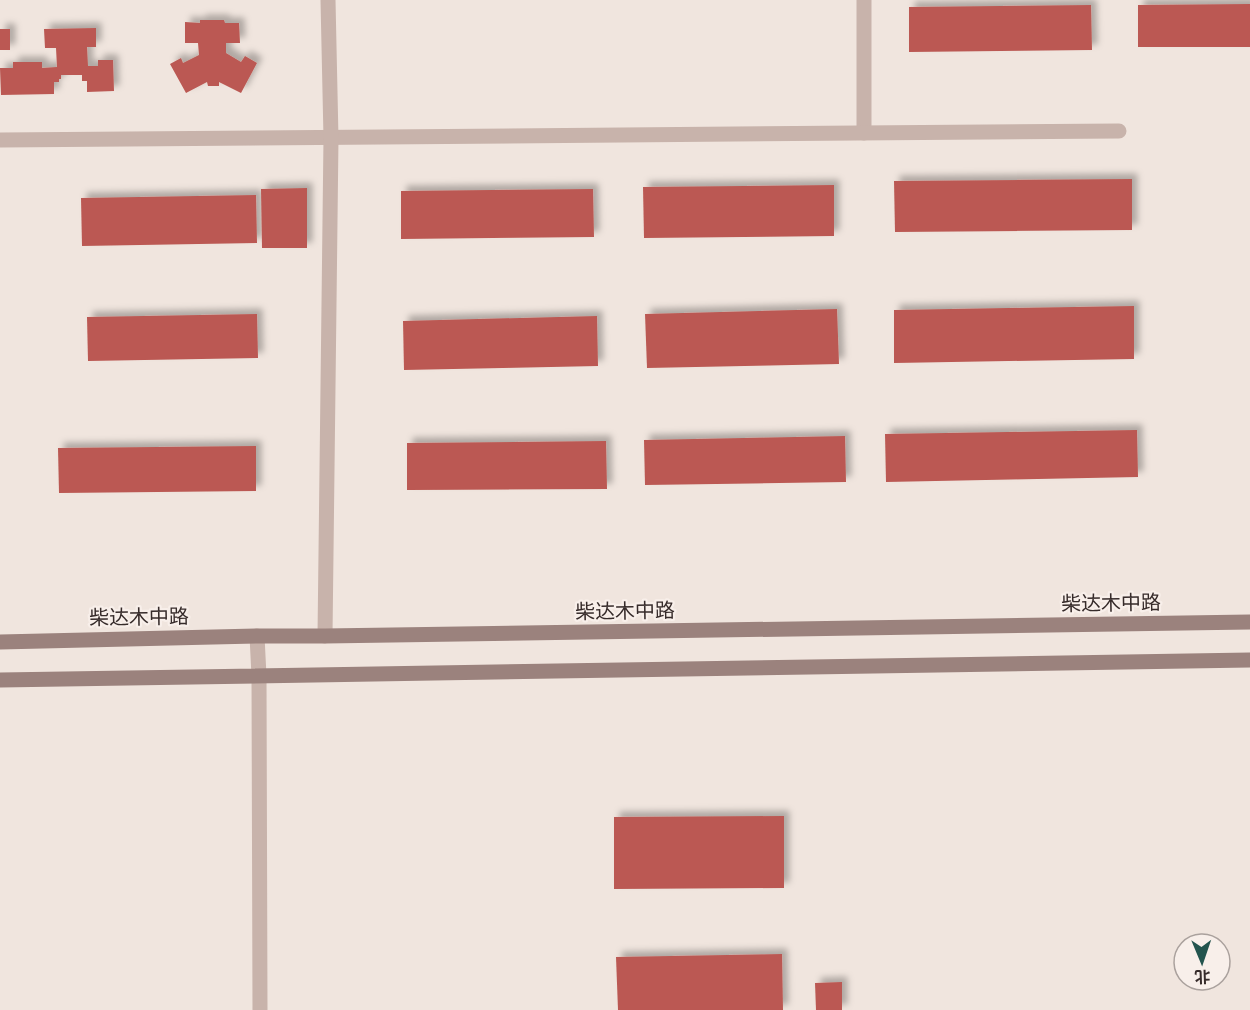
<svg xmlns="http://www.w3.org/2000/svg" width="1250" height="1010" font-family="'Roboto Condensed','Noto Sans SC',sans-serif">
	<defs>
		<filter id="shadow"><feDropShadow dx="5.5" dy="-5.5" stdDeviation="3" flood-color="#0004"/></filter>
	</defs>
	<rect width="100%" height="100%" fill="#f0e5de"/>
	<g fill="#bb5852" filter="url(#shadow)">
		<path d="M1250,4V47H1138V5Z"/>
		<path d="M1091,5L1092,50L909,52V7Z"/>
		<path d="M200,20H224L225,23H239L240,43H226V53L241,62L245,56L257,63L241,93L219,82V86H208L207,82L186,93L170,64L181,58L183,63L199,55L198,43H185V22L200,23Z"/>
		<path d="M96,28V47H87L88,66H98V60H113L114,91L87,92V81H82V75H61V79H59V82H54V94L1,95L0,68H13V62H42V68L57,67L56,48H45L44,29Z"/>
		<rect x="0" y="29" width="10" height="21"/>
		<path d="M1132,179V230L895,232L894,181Z"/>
		<path d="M834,185V236L644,238L643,187Z"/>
		<path d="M307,188V248H262L261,189Z"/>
		<path d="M593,189L594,237L401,239V191Z"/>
		<path d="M256,195L257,243L82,246L81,198Z"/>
		<path d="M1134,306V359L894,363V310Z"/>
		<path d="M837,309L839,364L647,368L645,314Z"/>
		<path d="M257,314L258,358L88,361L87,317Z"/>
		<path d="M597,316L598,366L404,370L403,321Z"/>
		<path d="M1137,430L1138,477L886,482L885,434Z"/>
		<path d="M845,436L846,482L645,485L644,440Z"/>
		<path d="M606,441L607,489L407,490V443Z"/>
		<path d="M256,446V491L59,493L58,448Z"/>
		<path d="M784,816V888L614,889V817Z"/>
		<path d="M782,954L783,1010H618L616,957Z"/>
		<path d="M842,982V1010H816L815,983Z"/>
	</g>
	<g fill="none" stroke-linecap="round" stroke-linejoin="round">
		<g stroke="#c8b3ab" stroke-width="15">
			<path d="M864,133V0"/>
			<path d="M0,140L1119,131"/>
			<path d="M257,636L259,676L260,1010"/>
			<path d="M325,636L331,138L328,0"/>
		</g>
		<g stroke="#9b827d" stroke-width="15">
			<path d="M0,642L257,636H325L1250,622"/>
			<path d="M0,680L1250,660"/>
		</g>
	</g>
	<g text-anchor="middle" stroke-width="4.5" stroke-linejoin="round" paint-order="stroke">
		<g font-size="20" fill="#362b2a" stroke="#f8efea">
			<text transform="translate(1111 603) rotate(-1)" y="7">柴达木中路</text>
			<text transform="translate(625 611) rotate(-1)" y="7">柴达木中路</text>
			<text transform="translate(139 617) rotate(-1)" y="7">柴达木中路</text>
		</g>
	</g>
	<g transform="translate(1202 962) rotate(178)"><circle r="28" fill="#f8efea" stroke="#aaa19d" stroke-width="1.5"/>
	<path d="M0-4.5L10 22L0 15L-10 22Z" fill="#23544e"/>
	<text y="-9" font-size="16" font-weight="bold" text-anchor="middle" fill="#362b2a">北</text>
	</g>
</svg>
